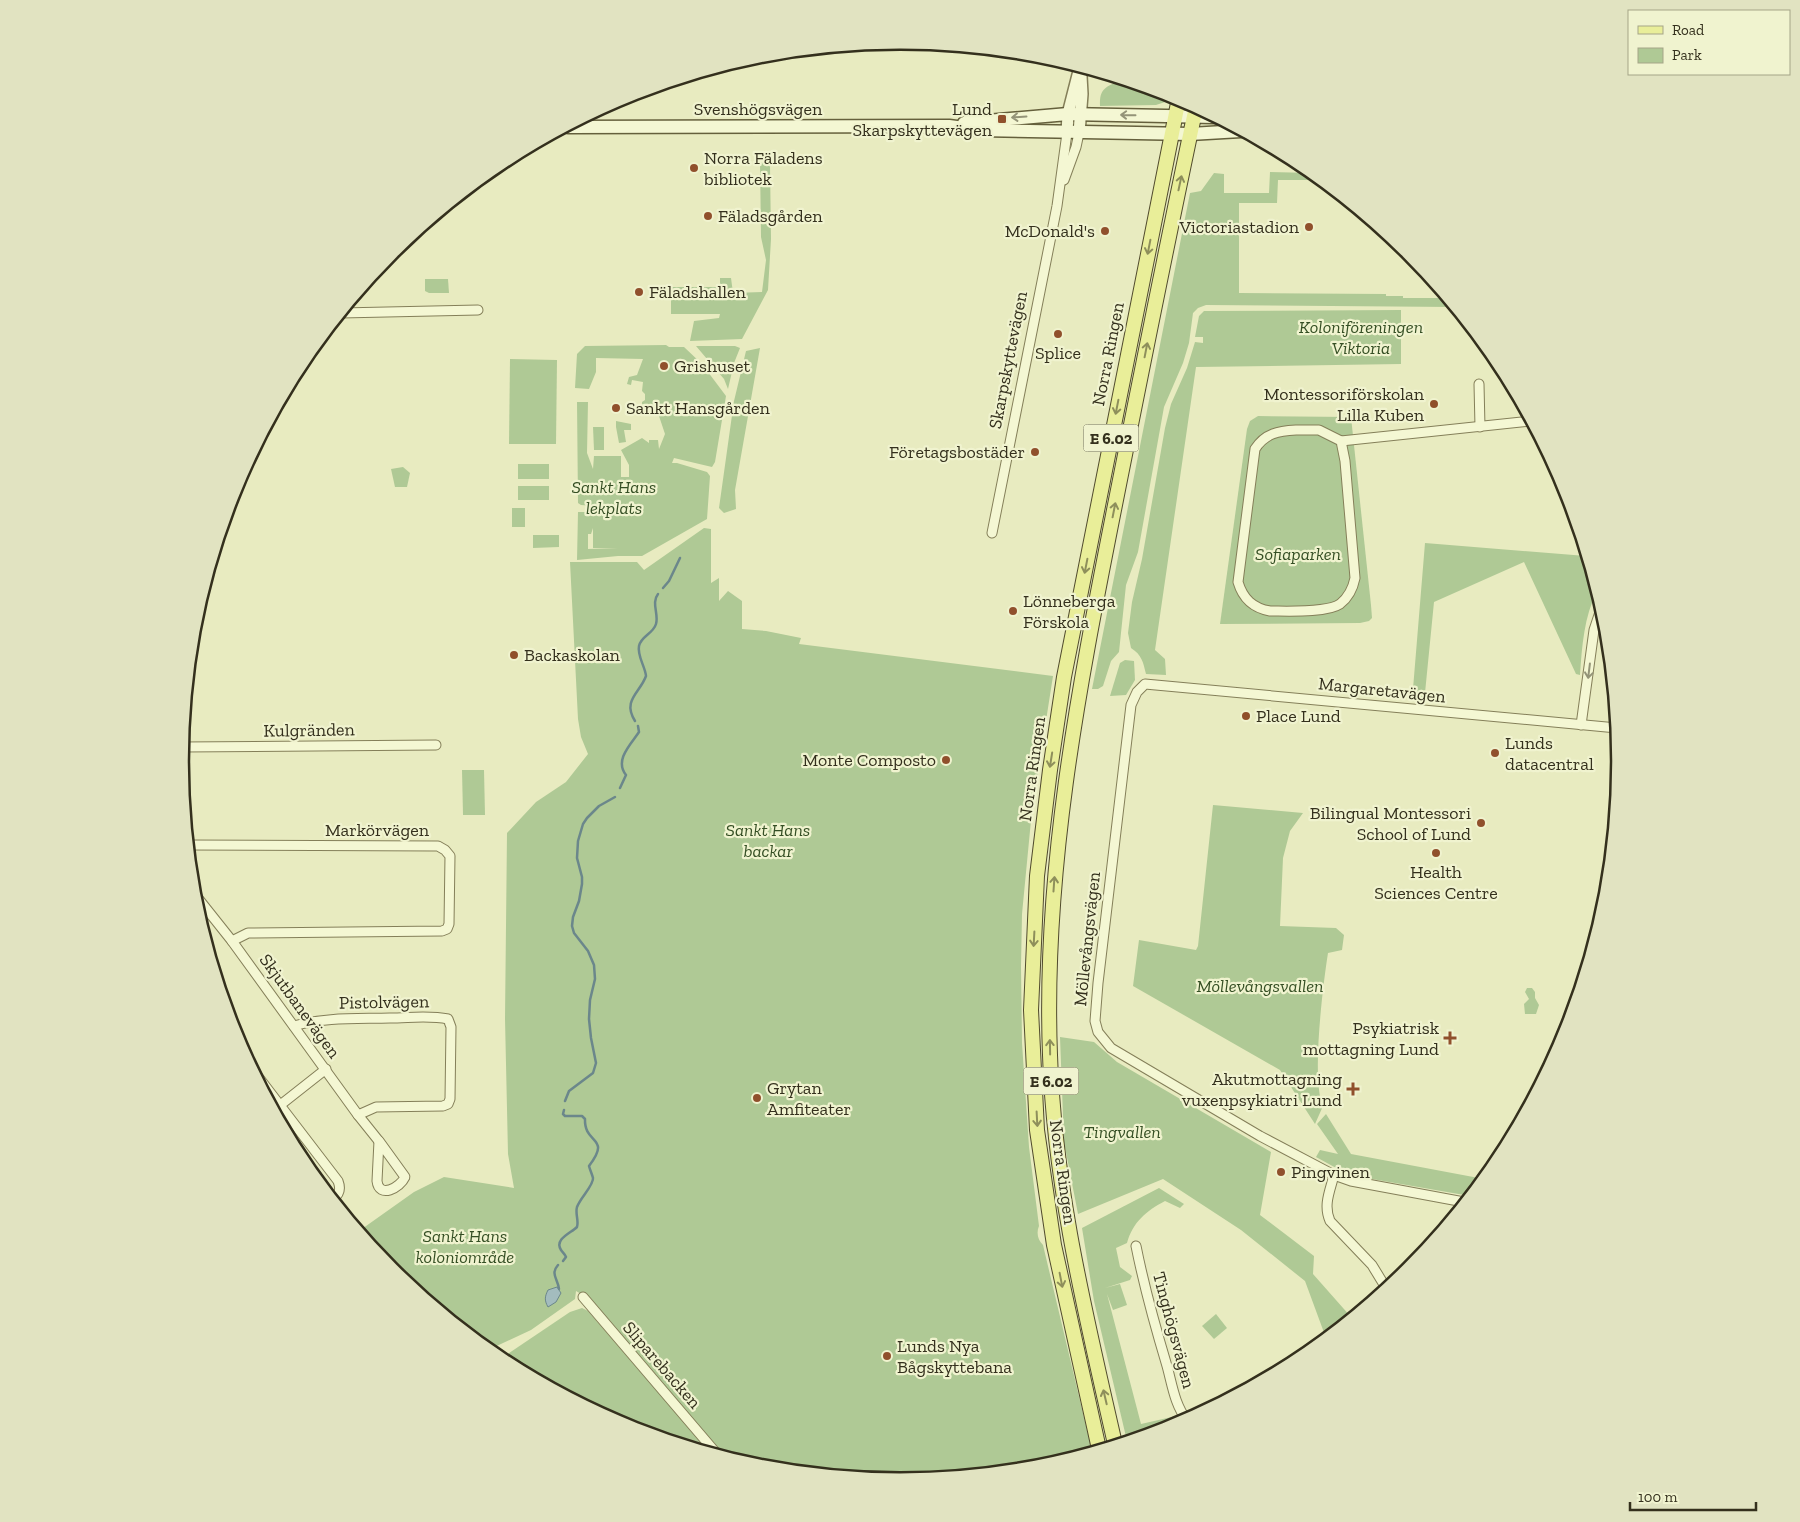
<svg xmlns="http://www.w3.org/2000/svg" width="1800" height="1522" font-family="'Zilla Slab',serif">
	<rect width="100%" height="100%" fill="#e8ebc0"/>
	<g fill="#afc995" fill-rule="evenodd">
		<path d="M1121,80L1171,95L1165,102L1156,105L1100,106C1099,88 1106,87 1121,80Z"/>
		<path d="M760,162L770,165L771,239L768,290L742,339L690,341L694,321L719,318L720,314H671V287H720V278H731L733,293L762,292L766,260L761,237Z"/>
		<path d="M1270,172L1312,173L1321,180H1278L1277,203H1239V293L1386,294V296H1403V298H1447L1454,307L1206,305L1198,308L1193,313L1189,343L1183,363L1164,407L1138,552L1126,585L1119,652L1111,661L1103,686L1098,689H1092L1190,193L1201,191L1214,173L1224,174V193H1269Z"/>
		<path d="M425,279H448L449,293H429L425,291Z"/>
		<path d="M1401,310V364L1196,367L1155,650L1165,659L1166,675L1146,674C1143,662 1142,655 1131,648L1128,633L1132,602L1142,559L1165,428L1171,404L1187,368L1195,342L1203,343V337H1195L1199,316L1204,311Z"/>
		<path d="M666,345L669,347H684L702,364L726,396L715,462L712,467L674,458L672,463H677L707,472L710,476L707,519L642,556H618L577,560L578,512H593L594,506L581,505L578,503L577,402H588L587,453L593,469L594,456H621V477H629V465L621,450L642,438L649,443V440H658L659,449L665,434L658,413H642V402L645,400V394L642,391L643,382L632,380L631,385L627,384L629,377L637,375L643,359L596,358V372L589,389L575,388L577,354L585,346ZM593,528V548H618L588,549V534H591Z"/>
		<path d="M696,346H735L740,348L734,363L728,389L724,379Z"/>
		<path d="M760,348L735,490L736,509L724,513L719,508L734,401L746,351Z"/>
		<path d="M510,359L557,360L556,444H509Z"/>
		<path d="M1258,416L1351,417L1371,605L1372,618L1369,621L1360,623L1220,624L1247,429L1250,421Z"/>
		<path d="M616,421L631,424V430H624L626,442L619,443L616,427Z"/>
		<path d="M593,427H604V450H594Z"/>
		<rect x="518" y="464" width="31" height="15"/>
		<path d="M403,467L410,473L407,487H395L391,469Z"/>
		<rect x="518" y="486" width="31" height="14"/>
		<rect x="512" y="508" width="13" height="19"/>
		<path d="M704,528L711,529V583L719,578V601L728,591L742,601V629L766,631L801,638L799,644L1053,676L1032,810L1022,914L1021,967L1022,1043L1029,1147L1039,1226C1036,1233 1038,1240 1043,1245L1091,1447L1083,1454L1040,1467L965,1474L951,1470L925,1472L886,1479L759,1467L724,1456L630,1345L586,1297L576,1291L575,1299L531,1330L488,1350L391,1270L359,1231L414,1192L444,1177L514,1188L508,1154L505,1019L507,833L536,802L566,782L588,754L581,737L578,719L570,562H637L644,570Z"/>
		<path d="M533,535H559V547L533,548Z"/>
		<path d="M1425,543L1586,556L1597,591C1584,617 1582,646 1580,675L1576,674L1524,562L1434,602L1424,703L1412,701Z"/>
		<path d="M1125,660L1134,661L1135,680L1126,695L1110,696L1120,663Z"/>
		<path d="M462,770H484L485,815H463Z"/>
		<path d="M1213,805L1303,813L1290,831L1283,858L1280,926L1336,928L1344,935L1342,950L1328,953C1323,984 1311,1081 1323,1106L1315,1124L1280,1070L1133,986L1139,940L1196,950L1198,946Z"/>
		<path d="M1527,988H1532L1535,992V998L1539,1005L1536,1014H1525L1524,1004L1529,999L1525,992Z"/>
		<path d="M1060,1037L1094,1042L1117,1062L1271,1152L1260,1215L1314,1256L1313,1274L1351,1317L1326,1338L1305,1281L1241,1230L1163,1179L1078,1214L1064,1142Z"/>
		<path d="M1326,1114L1351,1154L1484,1179L1470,1196L1349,1175L1316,1157L1320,1150L1338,1154L1317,1124Z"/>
		<path d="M1159,1188L1184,1204L1180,1208L1165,1201C1146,1211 1133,1222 1127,1243L1116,1248L1120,1267L1132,1276L1130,1280L1105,1288L1120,1284L1127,1305L1113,1310L1107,1294L1141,1424L1176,1416L1181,1423L1127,1441L1094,1301L1082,1228Z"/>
		<path d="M582,1308L588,1311L709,1451L624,1426L500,1359L570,1312Z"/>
		<path d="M1216,1314L1227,1328L1214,1339L1202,1326Z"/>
	</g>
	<path fill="#a3bcbe" stroke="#6b878b" d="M557,1287L561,1293L556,1302L548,1307C544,1300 545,1296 548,1290Z"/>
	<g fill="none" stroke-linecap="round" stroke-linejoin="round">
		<g stroke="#6b878b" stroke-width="2.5">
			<path d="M663,588L669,581L680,558"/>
			<path d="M635,721C622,700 640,693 646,676C645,666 637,656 639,646C641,636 653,634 656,624C659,614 651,603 658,594"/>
			<path d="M620,788L626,775C614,760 631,744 639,732L638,726"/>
			<path d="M565,1101L569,1091L593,1073L596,1063L591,1038L589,1019L590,1000L595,979L594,965L588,951L574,933L572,926L573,917L579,901L582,884V877L577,858L578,841L583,824L587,818L599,806L615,797"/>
			<path d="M563,1261L566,1257C565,1254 563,1253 561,1250C554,1239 571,1233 577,1227C579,1220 575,1214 577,1207C580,1198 594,1185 593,1178C592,1174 590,1170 589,1166C612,1136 584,1145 585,1119L582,1116H565L563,1114L564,1110"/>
			<path d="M558,1265C550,1274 558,1279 559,1289"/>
		</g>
		<defs>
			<g id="minor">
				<path d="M1064,180L1076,147L1079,133"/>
				<path d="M341,313L478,310"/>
				<path d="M1479,384L1480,427"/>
				<path d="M1296,430H1319L1341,441L1345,461L1355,578C1353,588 1349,597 1340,604C1327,613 1287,611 1270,611C1253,608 1243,599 1238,582L1255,449C1265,433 1279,431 1296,430Z"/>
				<path d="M1341,441L1530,421"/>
				<path d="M992,533L1057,206L1067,133"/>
				<path d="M1581,725L1594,630L1602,606"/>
				<path d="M182,747L436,745"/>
				<path d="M189,845L438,846L445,850L450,856L449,924L447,929L442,931L248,933L232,941"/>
				<path d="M193,892L232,941L358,1115L378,1140"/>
				<path d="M294,1026C325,1017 358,1019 390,1018C409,1018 429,1015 448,1019L451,1027L450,1099L448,1104L443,1106L376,1107L358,1115"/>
				<path d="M253,1070L338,1181C341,1189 340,1194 333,1199"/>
				<path d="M274,1110L326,1069"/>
				<path d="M379,1141L405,1177C400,1188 379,1199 377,1181Z"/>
				<path d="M1334,1175C1330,1191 1323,1205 1330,1221L1372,1265L1386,1288"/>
				<path d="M1464,1202L1351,1181L1334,1175L1260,1136L1111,1048L1098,1032L1095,1021L1098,983L1131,705L1137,692L1145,684L1617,728"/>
				<path d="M1136,1246C1144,1286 1155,1326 1167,1366C1172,1384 1175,1406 1187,1420"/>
				<path d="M583,1297L717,1454"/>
			</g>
			<g id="tertiary">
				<path d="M1067,133L1068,114L1080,67"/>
				<path d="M1079,133L1082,94L1081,76"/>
			</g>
			<g id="secondary">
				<path d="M964,123L1068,114L1215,117"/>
				<path d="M568,127L949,126L979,130L1190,134L1241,131"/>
			</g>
			<g id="primary">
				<path d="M1115,1444C1086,1316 1054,1187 1050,1055C1043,873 1078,692 1113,515C1140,379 1167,243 1196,107"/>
				<path d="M1099,1449L1054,1245L1037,1130L1031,1010L1037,876L1050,770L1064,677L1179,98"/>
			</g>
		</defs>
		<use href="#minor" stroke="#847f59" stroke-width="11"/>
		<use href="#tertiary" stroke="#847f59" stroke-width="14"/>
		<use href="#secondary" stroke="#65603c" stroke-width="15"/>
		<use href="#primary" stroke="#514b2d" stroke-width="16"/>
		<use href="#minor" stroke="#f4f7d3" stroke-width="9"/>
		<use href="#tertiary" stroke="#f4f7d3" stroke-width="11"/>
		<use href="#secondary" stroke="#f4f7d3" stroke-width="12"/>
		<use href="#primary" stroke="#e9ee99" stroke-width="14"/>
	</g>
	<defs><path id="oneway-shaft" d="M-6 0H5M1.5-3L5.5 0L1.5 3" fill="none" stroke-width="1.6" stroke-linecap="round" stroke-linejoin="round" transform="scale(1.25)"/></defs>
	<g stroke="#949478">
		<use href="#oneway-shaft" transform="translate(1128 115) rotate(-179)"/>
		<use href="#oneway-shaft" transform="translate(1019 117) rotate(176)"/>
		<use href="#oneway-shaft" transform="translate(1589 671) rotate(97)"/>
	</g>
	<g stroke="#8e8f5b">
		<use href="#oneway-shaft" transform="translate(1180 183) rotate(-78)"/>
		<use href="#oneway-shaft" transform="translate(1149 247) rotate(101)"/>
		<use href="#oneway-shaft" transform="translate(1146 350) rotate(-79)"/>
		<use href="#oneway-shaft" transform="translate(1117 407) rotate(101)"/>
		<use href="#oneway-shaft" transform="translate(1114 510) rotate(-79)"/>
		<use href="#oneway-shaft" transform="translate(1086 566) rotate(101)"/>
		<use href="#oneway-shaft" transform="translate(1051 760) rotate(99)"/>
		<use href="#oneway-shaft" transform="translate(1054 884) rotate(-86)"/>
		<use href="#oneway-shaft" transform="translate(1034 939) rotate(93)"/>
		<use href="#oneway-shaft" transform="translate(1050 1047) rotate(-91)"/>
		<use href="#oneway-shaft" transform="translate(1037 1119) rotate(87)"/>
		<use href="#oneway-shaft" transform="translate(1061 1280) rotate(79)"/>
		<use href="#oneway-shaft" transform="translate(1105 1397) rotate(-103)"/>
	</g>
	<g fill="#90502c" stroke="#f0f3cf" stroke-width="2">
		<rect x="997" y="114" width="10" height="10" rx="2.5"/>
		<circle cx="694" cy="168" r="5"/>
		<circle cx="708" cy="216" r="5"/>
		<circle cx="1309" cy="227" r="5"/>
		<circle cx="1105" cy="231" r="5"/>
		<circle cx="639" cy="292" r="5"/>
		<circle cx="1058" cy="334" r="5"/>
		<circle cx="664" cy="366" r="5"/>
		<circle cx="1434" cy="404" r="5"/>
		<circle cx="616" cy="408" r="5"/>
		<circle cx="1035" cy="452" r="5"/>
		<circle cx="1013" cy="611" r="5"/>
		<circle cx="514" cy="655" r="5"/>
		<circle cx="1246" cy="716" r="5"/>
		<circle cx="1495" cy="753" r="5"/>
		<circle cx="946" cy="760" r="5"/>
		<circle cx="1481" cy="823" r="5"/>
		<circle cx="1436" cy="853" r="5"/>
		<path d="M1447.5 1030.5h5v5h5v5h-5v5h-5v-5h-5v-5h5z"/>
		<path d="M1350.5 1081.5h5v5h5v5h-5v5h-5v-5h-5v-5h5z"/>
		<circle cx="757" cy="1098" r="5"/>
		<circle cx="1281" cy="1172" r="5"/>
		<circle cx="887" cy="1356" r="5"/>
	</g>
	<g text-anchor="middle" stroke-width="4.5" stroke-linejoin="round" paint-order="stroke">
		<g fill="#f0f3cf" stroke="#6c6a52" stroke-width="1">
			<rect x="1083.5" y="424.5" width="55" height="27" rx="4"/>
			<rect x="1023.5" y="1067.5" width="55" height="27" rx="4"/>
		</g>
		<g font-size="16" font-weight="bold" fill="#34301d">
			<text x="1111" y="444">E 6.02</text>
			<text x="1051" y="1087">E 6.02</text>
		</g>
		<g font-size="18" fill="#34301d" stroke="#f0f3cf">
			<text x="758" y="115">Svenshögsvägen</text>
			<text transform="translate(1108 354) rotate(-79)" y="6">Norra Ringen</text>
			<text transform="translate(1008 360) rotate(-79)" y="6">Skarpskyttevägen</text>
			<text transform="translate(1382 690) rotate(6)" y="6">Margaretavägen</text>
			<text transform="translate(309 730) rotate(-1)" y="6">Kulgränden</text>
			<text transform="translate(1032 769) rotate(-82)" y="6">Norra Ringen</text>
			<text x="377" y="836">Markörvägen</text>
			<text transform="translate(1087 939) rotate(-84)" y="6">Möllevångsvägen</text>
			<text transform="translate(384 1002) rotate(-1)" y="6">Pistolvägen</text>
			<text transform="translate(300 1006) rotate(54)" y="6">Skjutbanevägen</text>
			<text transform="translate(1063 1172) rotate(82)" y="6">Norra Ringen</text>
			<text transform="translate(1174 1330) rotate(75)" y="6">Tinghögsvägen</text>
			<text transform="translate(662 1365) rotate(49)" y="6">Sliparebacken</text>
		</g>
		<g font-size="18" fill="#34301d" stroke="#f0f3cf" text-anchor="start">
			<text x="992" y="115" text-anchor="end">Lund<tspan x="992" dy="21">Skarpskyttevägen</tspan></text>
			<text x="704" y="164">Norra Fäladens<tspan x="704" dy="21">bibliotek</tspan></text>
			<text x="718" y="222">Fäladsgården</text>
			<text x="1299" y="233" text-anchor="end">Victoriastadion</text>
			<text x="1095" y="237" text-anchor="end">McDonald's</text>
			<text x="649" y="298">Fäladshallen</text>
			<text x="1058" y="359" text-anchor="middle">Splice</text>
			<text x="674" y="372">Grishuset</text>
			<text x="1424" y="400" text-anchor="end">Montessoriförskolan<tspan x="1424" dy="21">Lilla Kuben</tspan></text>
			<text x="626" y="414">Sankt Hansgården</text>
			<text x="1025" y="458" text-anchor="end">Företagsbostäder</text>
			<text x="1023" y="607">Lönneberga<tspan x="1023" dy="21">Förskola</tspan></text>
			<text x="524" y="661">Backaskolan</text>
			<text x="1256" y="722">Place Lund</text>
			<text x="1505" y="749">Lunds<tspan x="1505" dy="21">datacentral</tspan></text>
			<text x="936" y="766" text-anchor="end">Monte Composto</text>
			<text x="1471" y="819" text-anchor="end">Bilingual Montessori<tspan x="1471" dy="21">School of Lund</tspan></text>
			<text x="1436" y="878" text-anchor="middle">Health<tspan x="1436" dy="21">Sciences Centre</tspan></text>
			<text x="1439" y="1034" text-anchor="end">Psykiatrisk<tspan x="1439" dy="21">mottagning Lund</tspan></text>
			<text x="1342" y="1085" text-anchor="end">Akutmottagning<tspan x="1342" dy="21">vuxenpsykiatri Lund</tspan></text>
			<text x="767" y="1094">Grytan<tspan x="767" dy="21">Amfiteater</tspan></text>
			<text x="1291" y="1178">Pingvinen</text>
			<text x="897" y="1352">Lunds Nya<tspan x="897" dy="21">Bågskyttebana</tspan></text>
		</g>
		<g font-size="18" font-style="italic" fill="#354f24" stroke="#f0f3cf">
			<text x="1361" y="333">Koloniföreningen<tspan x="1361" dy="21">Viktoria</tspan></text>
			<text x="614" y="493">Sankt Hans<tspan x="614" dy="21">lekplats</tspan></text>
			<text x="1298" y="560">Sofiaparken</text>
			<text x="768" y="836">Sankt Hans<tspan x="768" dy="21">backar</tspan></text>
			<text x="1260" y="992">Möllevångsvallen</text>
			<text x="1122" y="1138">Tingvallen</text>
			<text x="465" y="1242">Sankt Hans<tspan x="465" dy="21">koloniområde</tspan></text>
		</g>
	</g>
	<path d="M0 0H1800V1522H0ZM189 761a711 711 0 1 1 1422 0a711 711 0 1 1-1422 0Z" fill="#e1e3c1" fill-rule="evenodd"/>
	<path fill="none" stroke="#34301d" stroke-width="2.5" d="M189 761a711 711 0 1 1 1422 0a711 711 0 1 1-1422 0Z"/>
	<rect x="1628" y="10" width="162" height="65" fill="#f0f3cf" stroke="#a5a588"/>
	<rect x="1638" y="26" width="25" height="8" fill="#e9ee99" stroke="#a5a588"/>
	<text x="1672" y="35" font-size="15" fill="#34301d">Road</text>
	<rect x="1638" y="48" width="25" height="15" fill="#afc995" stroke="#a5a588"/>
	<text x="1672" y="60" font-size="15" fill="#34301d">Park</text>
	<path d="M1630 1502v8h126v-8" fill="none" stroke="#34301d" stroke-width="2.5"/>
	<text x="1638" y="1502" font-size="15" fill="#34301d" stroke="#f0f3cf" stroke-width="4" paint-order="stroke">100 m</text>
</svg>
